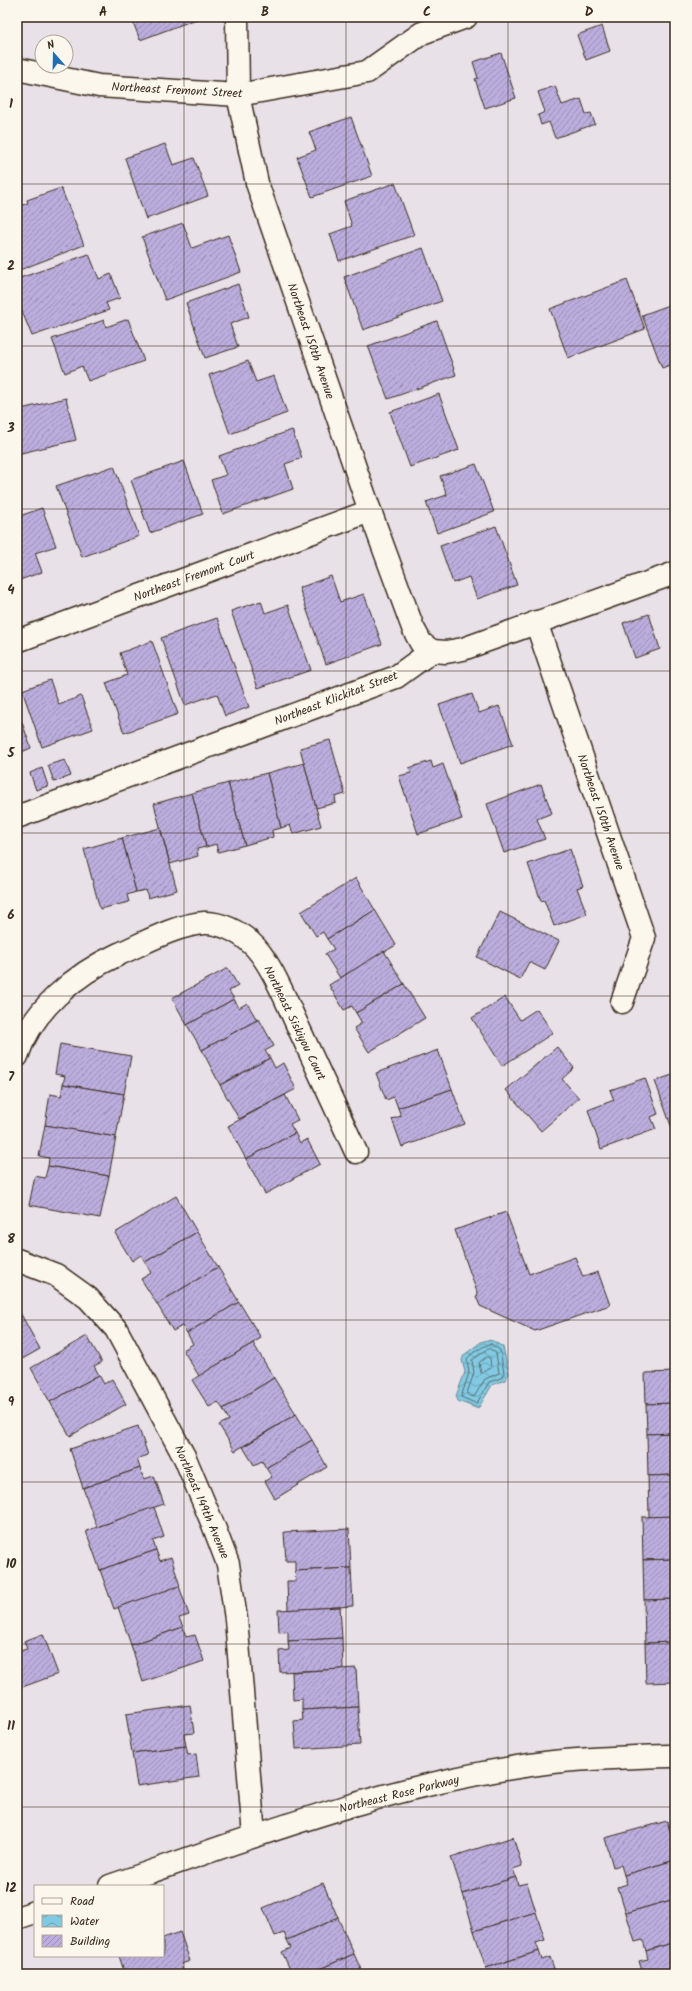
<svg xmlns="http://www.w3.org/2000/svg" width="692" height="1991" font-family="Kalam,sans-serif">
	<defs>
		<pattern id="water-waves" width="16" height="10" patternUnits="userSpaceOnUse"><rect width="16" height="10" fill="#82cae3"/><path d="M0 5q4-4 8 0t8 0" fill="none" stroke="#6ca4b7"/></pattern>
		<pattern id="building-hatch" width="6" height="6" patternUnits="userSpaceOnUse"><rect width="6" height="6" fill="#bbaede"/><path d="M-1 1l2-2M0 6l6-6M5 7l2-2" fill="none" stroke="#998eb3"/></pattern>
	</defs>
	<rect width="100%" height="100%" fill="#e8e1e8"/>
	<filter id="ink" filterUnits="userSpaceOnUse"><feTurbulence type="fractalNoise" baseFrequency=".025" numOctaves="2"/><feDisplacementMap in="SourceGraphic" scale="8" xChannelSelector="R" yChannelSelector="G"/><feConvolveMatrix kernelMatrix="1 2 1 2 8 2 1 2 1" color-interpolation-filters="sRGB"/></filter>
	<g filter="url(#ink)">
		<path fill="url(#water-waves)" stroke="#668a94" d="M487,1340L493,1341L503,1347L509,1374L505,1380L492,1385L479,1407L476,1408L458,1401L456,1396L465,1372L462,1360L464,1355L481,1342Z"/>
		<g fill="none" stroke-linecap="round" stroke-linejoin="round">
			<g stroke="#576a6d" stroke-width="1">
				<path d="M491,1344L500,1350L504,1373L501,1378L489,1382L477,1403H475L461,1397L469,1373L467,1359C470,1354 484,1345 491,1344Z"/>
				<path d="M490,1349L496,1353L499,1373L485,1379L474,1397L468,1395L467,1393L474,1373L472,1360L486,1350Z"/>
				<path d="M487,1357L490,1358L491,1368L481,1373L479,1363Z"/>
			</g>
		</g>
		<g fill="url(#building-hatch)" stroke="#3b2a1e">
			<path d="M131,17H202L140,40Z"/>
			<path d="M602,26L610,51L586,60L577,35Z"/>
			<path d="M501,53L516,98L485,108L475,79L478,78L473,62Z"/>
			<path d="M555,86L562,105L581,99L586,114L591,113L595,124L555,138L549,122L541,125L538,115L545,112L538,92Z"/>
			<path d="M351,117L372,176L312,197L297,157L316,150L309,132Z"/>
			<path d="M165,144L173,165L194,158L208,196L146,219L125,158Z"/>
			<path d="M395,183L414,235L339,261L330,234L352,226L344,201Z"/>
			<path d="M61,188L84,245L17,271V207L28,203L27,200Z"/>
			<path d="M183,223L192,248L228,235L241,272L165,300L142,237Z"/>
			<path d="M423,248L442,301L363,330L344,277Z"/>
			<path d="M89,254L99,279L111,274L120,298L106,303L109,310L32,336L17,299V279Z"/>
			<path d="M627,280L645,329L568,358L550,309Z"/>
			<path d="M238,284L249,317L230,324L238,347L205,358L186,303Z"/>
			<path d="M675,303V363L662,368L642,315Z"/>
			<path d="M128,319L144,361L88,381L82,366L65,373L52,339L104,320L106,327Z"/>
			<path d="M437,321L456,375L388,399L368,346Z"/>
			<path d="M248,361L256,382L274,376L287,413L230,434L209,375Z"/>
			<path d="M439,394L459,450L410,467L390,412Z"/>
			<path d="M66,398L76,440L17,454V410Z"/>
			<path d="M292,430L302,458L285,464L293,489L223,514L211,480L226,475L219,456Z"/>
			<path d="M184,461L203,514L150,533L131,480Z"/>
			<path d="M476,464L494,512L437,533L426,502L447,495L440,476Z"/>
			<path d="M114,466L139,536L82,557L56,486Z"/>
			<path d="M42,508L56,546L35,553L42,572L17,581V517Z"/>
			<path d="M496,526L517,585L477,599L469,577L453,583L440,546Z"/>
			<path d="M331,576L340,602L364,594L382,644L326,664L299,588Z"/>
			<path d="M261,601L265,613L288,605L311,670L258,688L231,611Z"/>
			<path d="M649,614L660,649L635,658L623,623Z"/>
			<path d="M217,618L249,707L225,716L217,694L185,705L161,638Z"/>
			<path d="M152,641L178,714L124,733L106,683L127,675L120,653Z"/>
			<path d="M50,680L59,705L81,696L93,729L42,747L22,690Z"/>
			<path d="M472,694L479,713L499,706L513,744L460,763L439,705Z"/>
			<path d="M17,708L31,748L17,754Z"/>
			<path d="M330,740L345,794L335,797L336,803L316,808L300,748Z"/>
			<path d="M65,760L71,776L54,782L48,765Z"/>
			<path d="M431,761L433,768L443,764L462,819L418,834L399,776L411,773L409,768Z"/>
			<path d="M304,763L321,826L293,834L290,825L281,828L267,773Z"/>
			<path d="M42,768L48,786L36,790L30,773Z"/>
			<path d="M267,773L281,828L272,830L273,837L245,845L228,783Z"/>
			<path d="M228,783L245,845L218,852L216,844L206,847L192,793Z"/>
			<path d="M541,784L552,813L537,819L545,839L504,853L487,804Z"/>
			<path d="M192,793L206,847L197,849L198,856L170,864L154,804Z"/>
			<path d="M160,828L177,890L148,898L146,890L136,892L122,838Z"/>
			<path d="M122,838L136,892L127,895L129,902L100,909L84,849Z"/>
			<path d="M570,849L583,886L577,888L587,914L554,926L544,900L541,901L528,864Z"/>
			<path d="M356,878L375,910L327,939L323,932L316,936L301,912Z"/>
			<path d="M375,910L396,945L340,978L325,954L334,949L327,939Z"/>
			<path d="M500,912L559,941L545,970L529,962L520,979L477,957Z"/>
			<path d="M384,951L404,984L356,1013L352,1006L344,1010L329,985Z"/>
			<path d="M228,968L238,986L229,991L234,999L187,1025L172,998Z"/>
			<path d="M404,984L425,1018L369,1052L354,1028L362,1023L356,1013Z"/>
			<path d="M505,997L520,1020L537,1009L553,1033L502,1066L472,1018Z"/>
			<path d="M234,999L239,1008L247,1003L257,1020L202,1050L187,1025Z"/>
			<path d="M259,1019L274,1046L265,1051L270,1058L220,1085L202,1050Z"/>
			<path d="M60,1044L131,1056L124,1094L63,1084L65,1076L55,1074Z"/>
			<path d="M557,1047L574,1068L562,1079L579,1098L541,1131L506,1090Z"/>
			<path d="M438,1050L452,1089L398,1108L394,1097L386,1100L376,1073Z"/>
			<path d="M270,1058L275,1068L283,1063L296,1089L239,1119L220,1085Z"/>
			<path d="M675,1074V1137L655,1081Z"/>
			<path d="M645,1078L658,1114L651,1117L656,1129L601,1149L588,1110L614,1100L610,1090Z"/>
			<path d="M63,1084L124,1094L116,1137L45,1125L50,1094L61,1096Z"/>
			<path d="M452,1089L465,1124L402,1147L392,1119L401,1116L398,1108Z"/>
			<path d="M285,1095L298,1120L290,1124L295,1133L246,1159L228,1126Z"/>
			<path d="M45,1125L116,1137L109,1176L48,1166L49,1158L39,1156Z"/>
			<path d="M295,1133L300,1143L307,1139L320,1164L265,1194L246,1159Z"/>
			<path d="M48,1166L109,1176L100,1218L29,1205L35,1176L45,1178Z"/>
			<path d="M176,1196L197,1232L145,1262L141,1255L132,1261L115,1233Z"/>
			<path d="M506,1212L529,1274L575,1257L583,1277L598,1272L610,1305L535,1331L480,1306L476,1296L478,1295L455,1230Z"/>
			<path d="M197,1232L218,1267L157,1304L141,1279L151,1273L145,1262Z"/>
			<path d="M218,1267L239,1302L187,1333L182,1326L173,1331L157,1304Z"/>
			<path d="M239,1302L261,1338L199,1376L183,1350L193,1344L187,1333Z"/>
			<path d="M17,1307L40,1349L17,1362Z"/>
			<path d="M87,1336L102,1362L94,1366L99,1375L50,1402L31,1368Z"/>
			<path d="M253,1343L274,1378L223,1409L218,1402L209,1407L192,1380Z"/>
			<path d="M675,1372V1403L646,1404L645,1373Z"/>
			<path d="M99,1375L104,1384L112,1379L126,1404L70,1436L50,1402Z"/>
			<path d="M274,1378L296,1414L235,1451L219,1425L229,1420L223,1409Z"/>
			<path d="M675,1403V1433L647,1434L646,1404Z"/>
			<path d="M296,1414L312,1440L266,1468L262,1461L254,1465L243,1447Z"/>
			<path d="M138,1426L148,1455L137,1459L140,1468L83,1488L70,1449Z"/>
			<path d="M675,1433V1475L648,1476L647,1434Z"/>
			<path d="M312,1440L327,1467L275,1499L265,1481L272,1477L266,1468Z"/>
			<path d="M140,1468L144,1479L154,1476L164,1504L97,1527L83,1488Z"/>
			<path d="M675,1475V1516L649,1517L648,1476Z"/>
			<path d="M154,1507L164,1537L153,1541L156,1550L100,1570L86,1531Z"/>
			<path d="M675,1516V1559L643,1560L642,1517Z"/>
			<path d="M349,1529L351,1568L295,1571V1561H286L284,1532Z"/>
			<path d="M156,1550L160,1561L171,1557L180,1586L114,1609L100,1570Z"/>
			<path d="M675,1559V1599L644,1600L643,1560Z"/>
			<path d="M351,1568L353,1606L288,1610L287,1581H296L295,1571Z"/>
			<path d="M179,1586L189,1615L179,1618L183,1627L131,1645L118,1607Z"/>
			<path d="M675,1599V1642L645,1643L644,1600Z"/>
			<path d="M340,1607L342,1638L288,1641V1631L279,1632L278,1610Z"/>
			<path d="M183,1627L186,1637L195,1635L204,1661L143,1682L131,1645Z"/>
			<path d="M43,1634L58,1674L17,1689V1652L27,1649L24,1641Z"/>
			<path d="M342,1638L343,1669L280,1672L279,1651L289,1650L288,1641Z"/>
			<path d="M675,1642V1682L646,1683L645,1643Z"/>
			<path d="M356,1668L358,1707L302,1710V1699L293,1700L292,1672Z"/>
			<path d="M190,1705L194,1733L184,1734L186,1746L132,1753L126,1714Z"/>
			<path d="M358,1707L360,1745L296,1749L294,1721L303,1720L302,1710Z"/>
			<path d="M186,1746L188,1755L196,1754L199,1777L137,1786L132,1753Z"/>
			<path d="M667,1821L675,1849V1860L624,1875L621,1865L613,1867L605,1838Z"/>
			<path d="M513,1837L522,1866L513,1869L516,1877L463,1894L451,1857Z"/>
			<path d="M675,1860V1899L626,1913L618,1887L627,1884L624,1875Z"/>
			<path d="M516,1877L518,1885L527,1883L536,1912L474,1931L463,1894Z"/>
			<path d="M323,1883L338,1918L287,1940L284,1933L275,1936L263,1908Z"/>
			<path d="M675,1899V1942L646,1951L643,1940L635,1942L626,1913Z"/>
			<path d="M536,1912L545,1940L536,1943L539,1951L486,1968L474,1931Z"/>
			<path d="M338,1918L354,1954L308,1974H292L282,1952L291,1948L287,1940Z"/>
			<path d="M180,1932L190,1961L181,1964L184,1974H125L119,1956H163V1938Z"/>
			<path d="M675,1942V1974H643L639,1961L648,1959L646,1951Z"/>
			<path d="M539,1951L542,1960L550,1957L556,1974H488L486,1968Z"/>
			<path d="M354,1954L363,1974H308Z"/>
		</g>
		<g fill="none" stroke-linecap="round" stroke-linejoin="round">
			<defs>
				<g id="minor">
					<path d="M237,17L238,95L257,183L370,511L413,628L421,643L432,651"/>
					<path d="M17,69L99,86L238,95L367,72L422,33L466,17"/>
					<path d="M536,622L644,938L622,1002"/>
					<path d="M17,641L370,511"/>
					<path d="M17,817L396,677L432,651L446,652L463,649L675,573"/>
					<path d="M17,1056C32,1010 75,974 119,954C144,943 176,925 204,923C220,922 239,932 250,942C269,958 285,998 295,1020C315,1064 336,1108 356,1152"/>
					<path d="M17,1260L56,1275L88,1298L116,1329L185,1458L214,1527L228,1564L236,1619L254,1836"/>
					<path d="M110,1886C252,1837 395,1782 545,1763C586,1758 634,1757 675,1756"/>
					<path d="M17,1918L35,1912"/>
				</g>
			</defs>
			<use href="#minor" stroke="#3b2a1e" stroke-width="25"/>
			<use href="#minor" stroke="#fbf7ec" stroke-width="22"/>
		</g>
	</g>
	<path fill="none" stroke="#3b2a1e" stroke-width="1" stroke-opacity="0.55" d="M184,17V1974M346,17V1974M508,17V1974M17,184H675M17,346H675M17,509H675M17,671H675M17,833H675M17,996H675M17,1158H675M17,1320H675M17,1482H675M17,1644H675M17,1807H675"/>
	<g text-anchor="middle" stroke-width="3.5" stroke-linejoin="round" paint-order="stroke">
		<g font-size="12" fill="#3b2a1e" stroke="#fbf7ec">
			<text transform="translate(177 90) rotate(3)" y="4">Northeast Fremont Street</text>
			<text transform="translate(311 341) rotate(71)" y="4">Northeast 150th Avenue</text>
			<text transform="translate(194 576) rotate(-20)" y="4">Northeast Fremont Court</text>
			<text transform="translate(336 698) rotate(-21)" y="4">Northeast Klickitat Street</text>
			<text transform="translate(601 812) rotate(71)" y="4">Northeast 150th Avenue</text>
			<text transform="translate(295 1023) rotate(64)" y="4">Northeast Siskiyou Court</text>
			<text transform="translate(202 1502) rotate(67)" y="4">Northeast 149th Avenue</text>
			<text transform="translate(399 1794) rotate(-14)" y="4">Northeast Rose Parkway</text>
		</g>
	</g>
	<rect width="692" height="1991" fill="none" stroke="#fbf7ec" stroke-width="44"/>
	<rect x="34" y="1885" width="130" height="72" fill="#fbf7ec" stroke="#aea59a"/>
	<rect x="42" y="1898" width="20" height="6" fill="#fbf7ec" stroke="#aea59a"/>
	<text x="70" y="1905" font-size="12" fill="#3b2a1e">Road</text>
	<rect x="42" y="1915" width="20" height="12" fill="url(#water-waves)" stroke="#aea59a"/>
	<text x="70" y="1925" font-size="12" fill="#3b2a1e">Water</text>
	<rect x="42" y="1935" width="20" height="12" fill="url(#building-hatch)" stroke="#aea59a"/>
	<text x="70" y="1945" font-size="12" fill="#3b2a1e">Building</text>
	<g transform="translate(54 54) rotate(340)"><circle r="19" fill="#fbf7ec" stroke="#aea59a"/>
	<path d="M0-3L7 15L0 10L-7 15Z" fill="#1f6fb2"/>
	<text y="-6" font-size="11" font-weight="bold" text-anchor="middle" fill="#3b2a1e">N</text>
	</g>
	<rect x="22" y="22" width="648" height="1947" fill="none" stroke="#3b2a1e" stroke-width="1.5"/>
	<g font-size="13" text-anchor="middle" font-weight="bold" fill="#3b2a1e">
		<text x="103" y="16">A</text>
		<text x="265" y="16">B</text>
		<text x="427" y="16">C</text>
		<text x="589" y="16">D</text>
		<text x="11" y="108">1</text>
		<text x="11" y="270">2</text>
		<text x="11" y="432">3</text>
		<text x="11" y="594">4</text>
		<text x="11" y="757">5</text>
		<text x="11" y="919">6</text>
		<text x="11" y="1081">7</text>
		<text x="11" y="1243">8</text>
		<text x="11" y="1406">9</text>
		<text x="11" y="1568">10</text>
		<text x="11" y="1730">11</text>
		<text x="11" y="1892">12</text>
	</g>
</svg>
